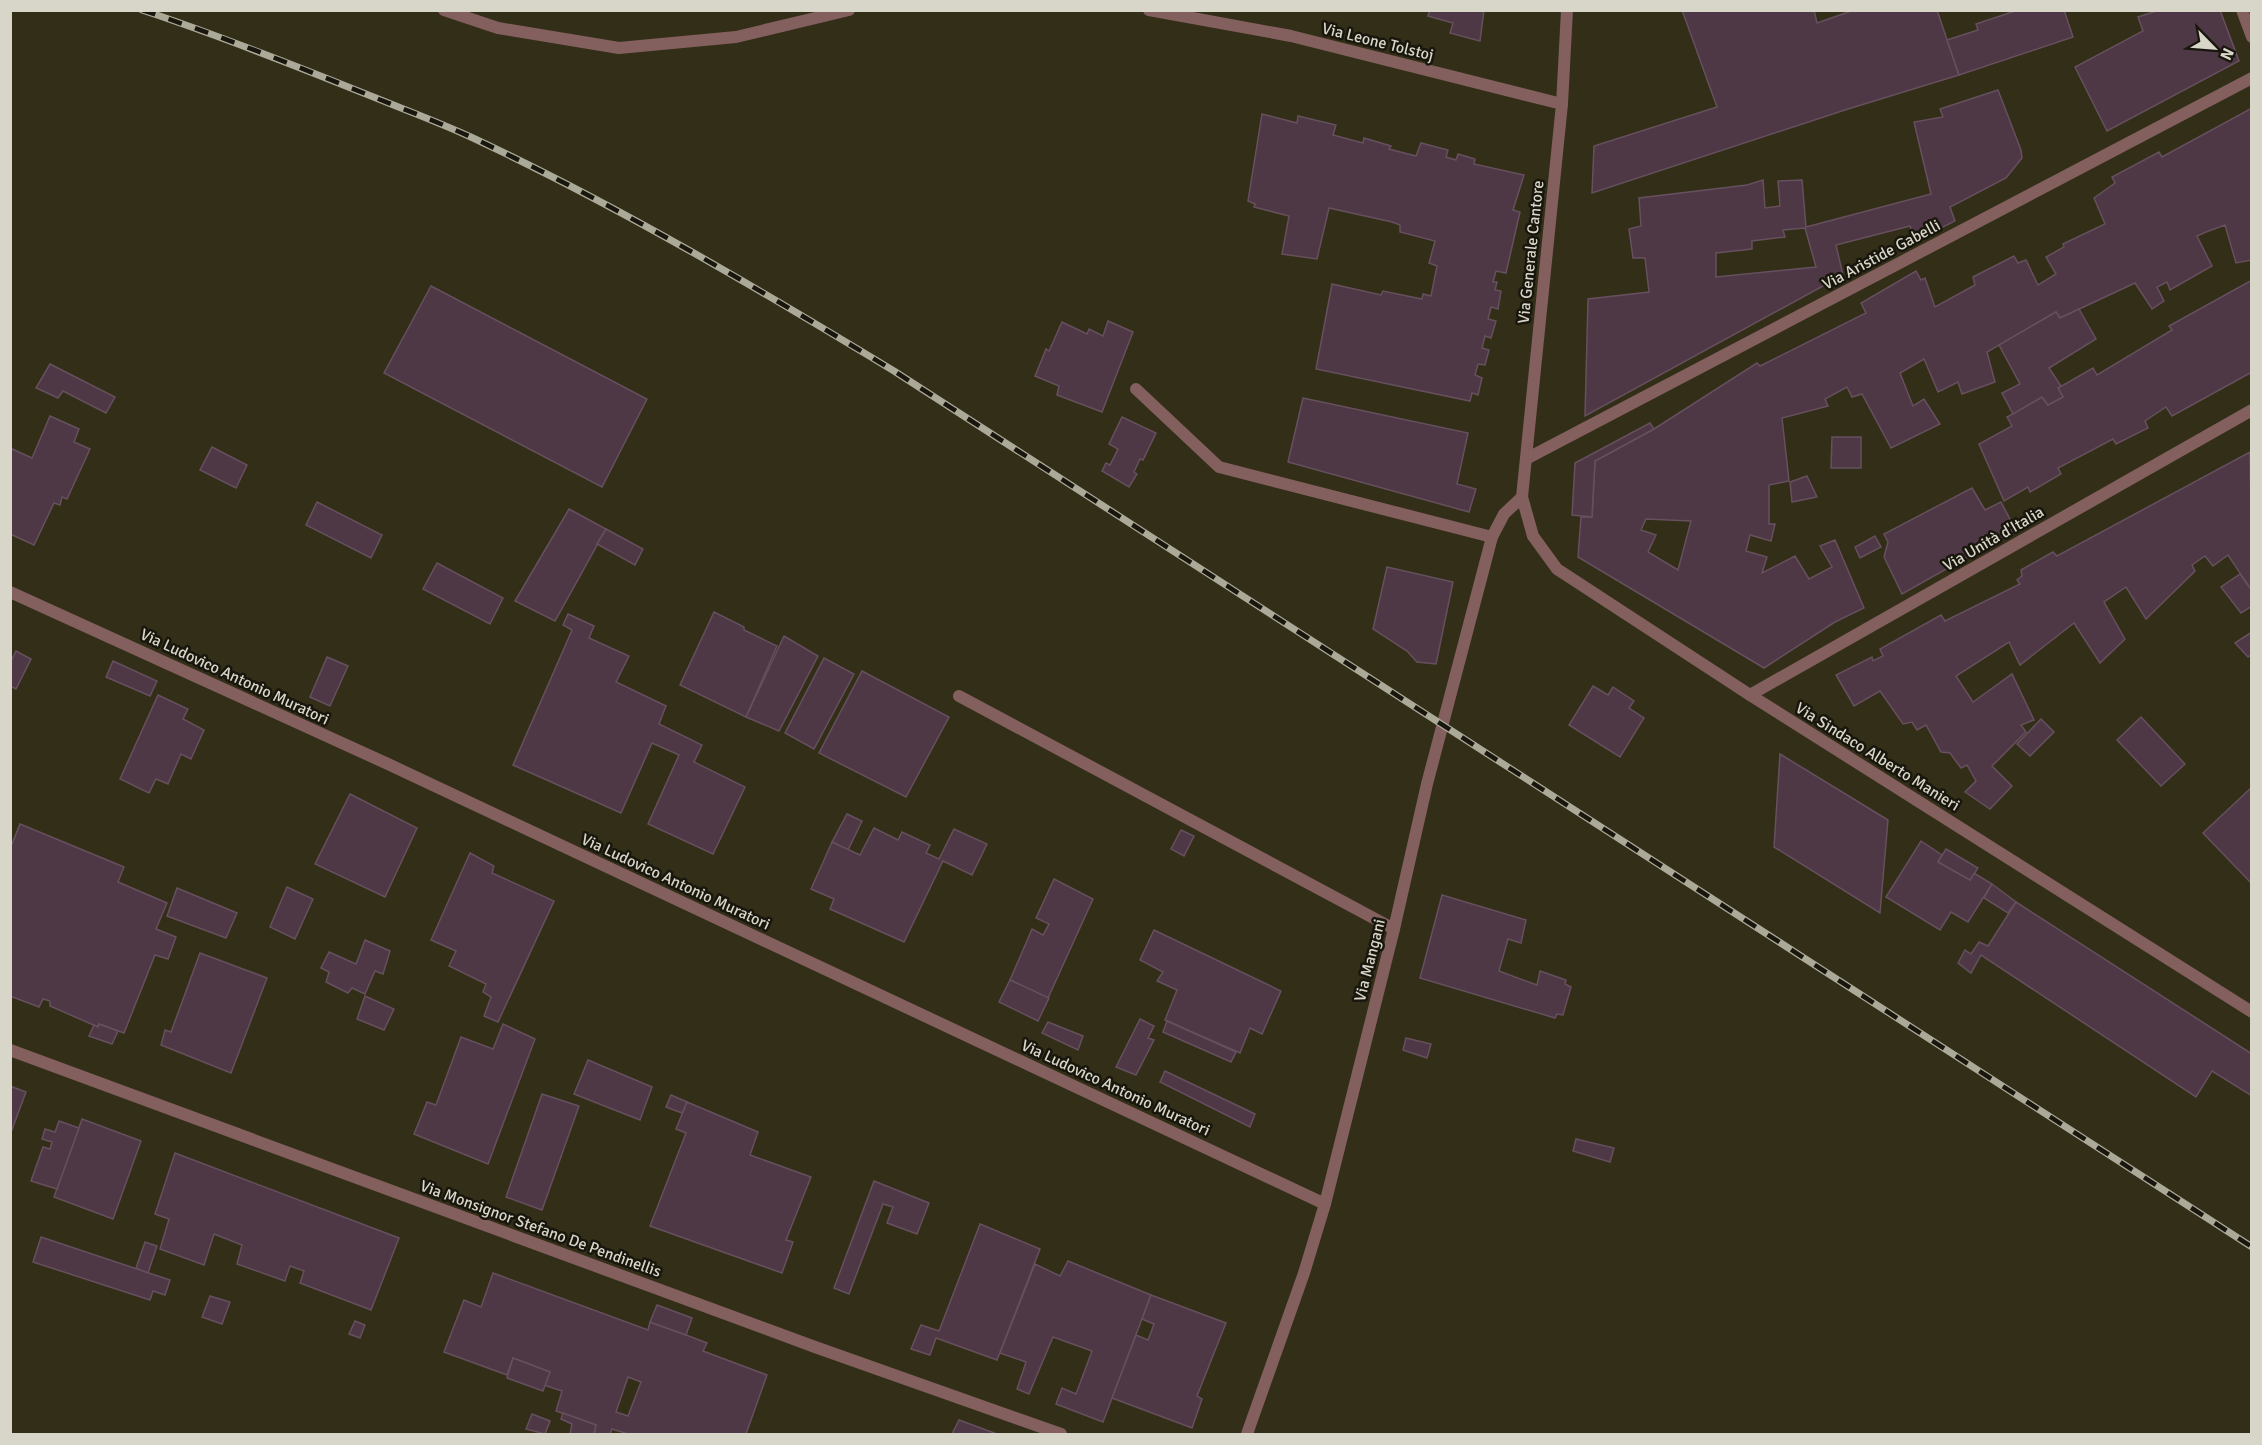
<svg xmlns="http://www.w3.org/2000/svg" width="2262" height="1445" font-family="Signika,sans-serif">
	<rect width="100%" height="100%" fill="#322e18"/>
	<g fill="#4e3845" stroke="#66505e" stroke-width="1.5" fill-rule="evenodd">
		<path d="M1430,10H1484L1480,41L1450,33L1453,23L1428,16Z"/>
		<path d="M1682,10H1814L1817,23L1854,10H1937L1959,75L1848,109L1592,193L1594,146L1717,107Z"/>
		<path d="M2018,10H2064L2073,37L1959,75L1947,40L1978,30L1976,24Z"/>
		<path d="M2159,10H2220L2239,61L2107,131L2075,67L2143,31L2138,17Z"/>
		<path d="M1998,90L2021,150L2022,158L2006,178L1950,207L1955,221L1915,241L1910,226L1836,245L1843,275L1585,416L1588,299L1649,292L1645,258H1633L1629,229L1641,226L1639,198L1747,185L1763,180L1765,208L1780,206L1778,181L1802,180L1806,227L1931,194L1914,122L1943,117L1940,109ZM1805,228L1816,267L1716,277V253L1752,249V241L1785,237L1783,230Z"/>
		<path d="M2252,108V260L2236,263L2225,225L2206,232L2197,236L2212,266L2170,290L2167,282L2157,287L2164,301L2152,309L2135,283L2060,318L2056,312L1987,352L1995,382L1962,394L1958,382L1938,392L1924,359L1900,373L1913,406L1924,399L1940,424L1891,448L1862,394L1852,397L1847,387L1825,399L1828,406L1782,418L1789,481L1769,485V524H1775L1771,541L1750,535L1746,551L1767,557L1762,573L1795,556L1809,579L1832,567L1820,546L1835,540L1864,608L1835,622L1764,668L1578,557L1581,517H1592L1595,461L1654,429L1757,363L1760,366L1866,313L1861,303L1916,271L1921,280L1925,278L1935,307L1975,285L1973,277L2014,256L2018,263L2026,260L2038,285L2056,274L2046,257L2064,247L2063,244L2105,224L2094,198L2115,183L2112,177L2159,152L2162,157ZM1646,519L1691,521L1678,570L1648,552L1656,535L1641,530Z"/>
		<path d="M1262,114L1297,123L1298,116L1336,125L1333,135L1363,143L1364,138L1391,146L1389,149L1416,156L1421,143L1448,150L1446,157L1456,160L1458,154L1475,159L1474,164L1524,175L1513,210L1520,212L1506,273L1496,271L1493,282H1497L1495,290L1501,291L1498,309L1491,307L1488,319L1496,321L1491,338L1485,336L1482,348L1489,350L1485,365L1478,364L1475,375L1482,378L1478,395L1472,393L1470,401L1316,369L1332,284L1381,295L1383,291L1422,299L1423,294L1431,296L1437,266L1429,263L1435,241L1400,232V225L1392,222L1329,208L1317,259L1282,254L1289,216L1254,207L1255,204L1248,201Z"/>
		<path d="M2252,280V372L2172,416L2166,407L2145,421L2148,428L2116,444L2113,439L2058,468L2061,474L2030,492L2028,487L2004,501L1979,444L2012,426L2007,417L2042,397L2048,405L2063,397L2058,388L2093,368L2097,375L2172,330L2169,326Z"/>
		<path d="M431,286L647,399L602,487L384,373Z"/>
		<path d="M2079,309L2096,339L2049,368L2061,386L2058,388L2063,397L2048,405L2042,397L2013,414L2002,393L2020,384L1999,345L2056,312L2060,318Z"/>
		<path d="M1108,321L1133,332L1102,412L1057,395L1059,386L1035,376L1046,349L1049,351L1062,322L1087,334L1089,329L1103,336Z"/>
		<path d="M50,364L115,397L106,413L63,391L58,398L36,388Z"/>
		<path d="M1303,398L1468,433L1457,484L1476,489L1469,512L1288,462Z"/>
		<path d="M50,416L79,429L74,442L90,449L67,499L62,497L60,505L54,503L34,545L10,534V448L32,458Z"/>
		<path d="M1122,417L1156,433L1143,460L1140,459L1134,472L1137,474L1129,487L1102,471L1106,463L1110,465L1118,449L1109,444Z"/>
		<path d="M1650,423L1654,429L1595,461L1592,517L1572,515L1575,463Z"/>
		<path d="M1832,437H1861V468H1831Z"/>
		<path d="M212,447L247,465L236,488L200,470Z"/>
		<path d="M2250,452L2252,591L2228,555L2213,566L2205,556L2192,565L2195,571L2146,619L2126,587L2104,602L2125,639L2100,663L2074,623L2020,665L2009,642L1956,676L1973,702L2012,674L2034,720L2021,725L2026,732L1992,766L2012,786L1990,809L1965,792L1976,781L1967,765L1961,768L1950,753L1941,752L1926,725L1917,730L1912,722L1903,724L1880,691L1854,706L1836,675L1872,657L1873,661L1883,656L1880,649L1941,615L1945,621L2020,584L2017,580L2022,576L2021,570L2053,552L2057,556Z"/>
		<path d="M1807,476L1817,497L1792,502L1790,482Z"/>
		<path d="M1972,488L1985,510L2001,502L2011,521L2012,532L1902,594L1884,557L1888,542L1884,534Z"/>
		<path d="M317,502L382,535L371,558L306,525Z"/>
		<path d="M569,509L606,529L555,621L515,601Z"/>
		<path d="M606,529L643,549L635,565L597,544Z"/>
		<path d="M1875,536L1881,547L1860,558L1855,547Z"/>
		<path d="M437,563L503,598L490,624L423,589Z"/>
		<path d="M1387,567L1453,582L1436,664L1417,662L1407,651L1373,629Z"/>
		<path d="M2240,574L2252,591V606L2241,613L2221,587Z"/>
		<path d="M714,612L744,627V630L777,646L746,717L680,685Z"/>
		<path d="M568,614L594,626L589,638L629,656L616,682L666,706L659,724L702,745L694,762L745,787L713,854L648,824L679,755L652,743L621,813L513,765L572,630L563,625Z"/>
		<path d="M2252,632V654L2248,657L2235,643Z"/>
		<path d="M784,636L818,656L779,731L746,717Z"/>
		<path d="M16,651L31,659L16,689L10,686V663Z"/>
		<path d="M327,657L348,666L330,706L310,697Z"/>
		<path d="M824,658L854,674L814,749L785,733Z"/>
		<path d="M113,661L157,681L150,696L106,677Z"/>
		<path d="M862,671L949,717L906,797L819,753Z"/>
		<path d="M1593,686L1608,695L1613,687L1634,701L1629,708L1644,718L1620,757L1569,725Z"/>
		<path d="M158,695L188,709L183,719L204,730L191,759L181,754L168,784L156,779L149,793L120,779Z"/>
		<path d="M2141,717L2185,764L2161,786L2117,740Z"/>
		<path d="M2041,719L2054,732L2030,756L2017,744Z"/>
		<path d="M1780,754L1888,820L1880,913L1774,847Z"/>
		<path d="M2252,787V884L2203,833Z"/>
		<path d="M350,794L417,828L385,897L315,864Z"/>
		<path d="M847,814L862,821L848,850L832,842Z"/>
		<path d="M20,824L124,867L118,882L167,903L156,929L176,937L168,959L155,955L124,1033L99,1024L98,1027L50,1006V1001L43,999L39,1007L10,996V849Z"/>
		<path d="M874,828L898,840L902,832L930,845L926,853L939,859L954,829L987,844L972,875L943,861L904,942L830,909L834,899L811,889L832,842L860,855Z"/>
		<path d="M1181,830L1194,836L1184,856L1171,849Z"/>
		<path d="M1921,841L1942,855L1938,862L1970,880L1974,873L1992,884L1968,922L1951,912L1940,930L1886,897Z"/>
		<path d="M1946,849L1978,868L1970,880L1938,862Z"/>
		<path d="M470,853L494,866L492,873L554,901L498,1022L484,1016L491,997L483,992L486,984L449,966L456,951L431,940Z"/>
		<path d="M1054,879L1093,899L1048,998L1010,980L1032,929L1043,935L1049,924L1036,918Z"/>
		<path d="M1992,884L2016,902L2008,913L1984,898Z"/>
		<path d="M287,887L313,899L295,939L270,927Z"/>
		<path d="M177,888L237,913L226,938L167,916Z"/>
		<path d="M1442,895L1526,920L1521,943L1508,939L1499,971L1537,985L1540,971L1566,980L1565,984L1571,987L1563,1015L1557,1014L1555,1018L1420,978Z"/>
		<path d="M2016,902L2252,1054V1096L2212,1071L2196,1097L1981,955L1971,973L1958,963L1965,950L1971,954L1979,942L1988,946Z"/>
		<path d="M1154,930L1281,991L1262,1034L1250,1028L1240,1053L1165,1020L1177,990L1157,981L1163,972L1140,960Z"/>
		<path d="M365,940L390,951L383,974L375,971L365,994L352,988L348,993L326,982L329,972L321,968L329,952L356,964Z"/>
		<path d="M200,953L267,978L231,1073L161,1045L165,1030L171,1032Z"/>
		<path d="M1010,980L1049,998L1038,1021L999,1002Z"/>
		<path d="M365,996L394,1009L384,1030L357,1019Z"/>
		<path d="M1140,1019L1154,1026L1148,1038L1154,1040L1136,1075L1116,1067Z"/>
		<path d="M1167,1021L1236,1052L1231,1062L1163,1032Z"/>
		<path d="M1048,1022L1083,1036L1078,1050L1042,1033Z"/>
		<path d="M99,1024L118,1031L112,1044L89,1036L94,1025L98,1027Z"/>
		<path d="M503,1024L535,1039L488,1164L414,1134L427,1102L436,1105L461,1037L493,1049Z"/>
		<path d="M1406,1038L1431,1044L1427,1058L1403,1050Z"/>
		<path d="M588,1060L652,1087L640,1120L574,1094Z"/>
		<path d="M1165,1071L1255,1114L1250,1127L1160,1082Z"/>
		<path d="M10,1086L26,1092L10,1135Z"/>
		<path d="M542,1094L579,1106L542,1210L506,1197Z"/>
		<path d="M671,1095L687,1102L682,1113L666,1107Z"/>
		<path d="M687,1102L758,1132L750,1155L811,1177L786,1240L793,1242L782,1273L650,1226L686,1133L676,1129Z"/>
		<path d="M82,1119L141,1141L113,1219L54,1197Z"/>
		<path d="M59,1121L79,1128L57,1189L31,1181L43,1147L50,1149L52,1142L42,1139L45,1129L55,1132Z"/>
		<path d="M1576,1139L1614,1148L1610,1162L1573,1151Z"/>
		<path d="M175,1153L399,1238L371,1310L300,1283L304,1271L290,1266L285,1281L237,1264L242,1245L214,1234L204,1265L160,1249L169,1219L155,1214Z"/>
		<path d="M874,1181L929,1203L917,1234L887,1223L893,1207L883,1204L849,1294L834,1288Z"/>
		<path d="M980,1224L1040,1249L997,1360L936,1338L930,1355L911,1349L921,1325L939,1331Z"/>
		<path d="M41,1237L170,1280L165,1295L153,1291L150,1300L33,1262Z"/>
		<path d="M145,1242L157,1246L148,1273L136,1268Z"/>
		<path d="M1068,1261L1151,1295L1103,1422L1056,1404L1062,1388L1076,1394L1092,1351L1053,1337L1029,1394L1017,1389L1026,1362L1000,1353L1035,1264L1060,1276Z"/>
		<path d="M493,1273L648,1330L650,1322L686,1335L707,1343L703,1351L767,1375L746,1434H628L612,1429L610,1434H594L596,1425L556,1411L562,1391L544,1385L550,1372L513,1358L507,1375L444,1352L464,1300L481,1307ZM628,1377L641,1382L628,1416L616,1412Z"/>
		<path d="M1151,1295L1226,1323L1197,1396L1202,1399L1192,1428L1112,1398L1136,1335L1148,1340L1154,1324L1142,1319Z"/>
		<path d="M210,1296L230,1302L222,1324L202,1317Z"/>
		<path d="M657,1305L692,1318L686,1335L650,1322Z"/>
		<path d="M355,1321L365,1325L360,1338L349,1334Z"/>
		<path d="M513,1358L550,1372L543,1391L507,1378Z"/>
		<path d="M563,1413L596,1425L594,1434H570L572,1424L561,1419Z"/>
		<path d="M532,1414L550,1421L545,1434L526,1429Z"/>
		<path d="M959,1420L997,1434H952Z"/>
	</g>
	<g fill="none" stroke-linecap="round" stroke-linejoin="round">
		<g stroke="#835f5e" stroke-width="12">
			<path d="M1136,389L1219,467L1492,537"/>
			<path d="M959,696L1394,929"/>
		</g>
		<g stroke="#835f5e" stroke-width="12">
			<path d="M2242,10L2252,37"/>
			<path d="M1562,104L1567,10"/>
			<path d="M1526,459L2252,78"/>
			<path d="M10,592L388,764L1325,1204"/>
			<path d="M1750,695L2252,410"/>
			<path d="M10,1050L815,1347L1061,1434"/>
			<path d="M1247,1434L1304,1273L1325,1204L1394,929L1427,784L1492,537L1504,514L1522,497"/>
		</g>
		<g stroke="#835f5e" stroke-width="12">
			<path d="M444,10L498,28L619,48L736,37L849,10"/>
			<path d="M1149,10L1291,36L1562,104L1522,497L1533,536L1557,569L1750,695L2252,1012"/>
		</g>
		<defs>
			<path id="rail" d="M142,10C221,36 299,67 376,98C408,111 441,123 473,138C618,206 757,288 894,371L2252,1247"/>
		</defs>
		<use href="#rail" stroke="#aba998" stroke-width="7"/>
		<use href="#rail" stroke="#18160d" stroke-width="4.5" stroke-dasharray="14" stroke-linecap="butt"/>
	</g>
	<g text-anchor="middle" stroke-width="5" stroke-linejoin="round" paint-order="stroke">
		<g font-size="16" fill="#d8d6c8" stroke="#18160d">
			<text transform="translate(1378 41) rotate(14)" y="6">Via Leone Tolstoj</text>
			<text transform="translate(1530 252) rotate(-84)" y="6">Via Generale Cantore</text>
			<text transform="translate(1881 254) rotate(-28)" y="6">Via Aristide Gabelli</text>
			<text transform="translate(1993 538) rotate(-30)" y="6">Via Unità d'Italia</text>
			<text transform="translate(235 676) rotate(25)" y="6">Via Ludovico Antonio Muratori</text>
			<text transform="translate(1878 756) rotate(32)" y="6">Via Sindaco Alberto Manieri</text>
			<text transform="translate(676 881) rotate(25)" y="6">Via Ludovico Antonio Muratori</text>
			<text transform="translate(1369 960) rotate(-76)" y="6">Via Mangani</text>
			<text transform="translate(1116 1087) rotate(25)" y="6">Via Ludovico Antonio Muratori</text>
			<text transform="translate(541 1228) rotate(20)" y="6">Via Monsignor Stefano De Pendinellis</text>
		</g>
	</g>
	<rect width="2262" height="1445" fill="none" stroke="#d8d6c8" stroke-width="24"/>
	<g transform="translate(2214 48) rotate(115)" stroke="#18160d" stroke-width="4.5" paint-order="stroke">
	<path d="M0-4.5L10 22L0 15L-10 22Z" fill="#d8d6c8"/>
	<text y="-9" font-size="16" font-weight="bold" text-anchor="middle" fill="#d8d6c8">N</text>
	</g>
</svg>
